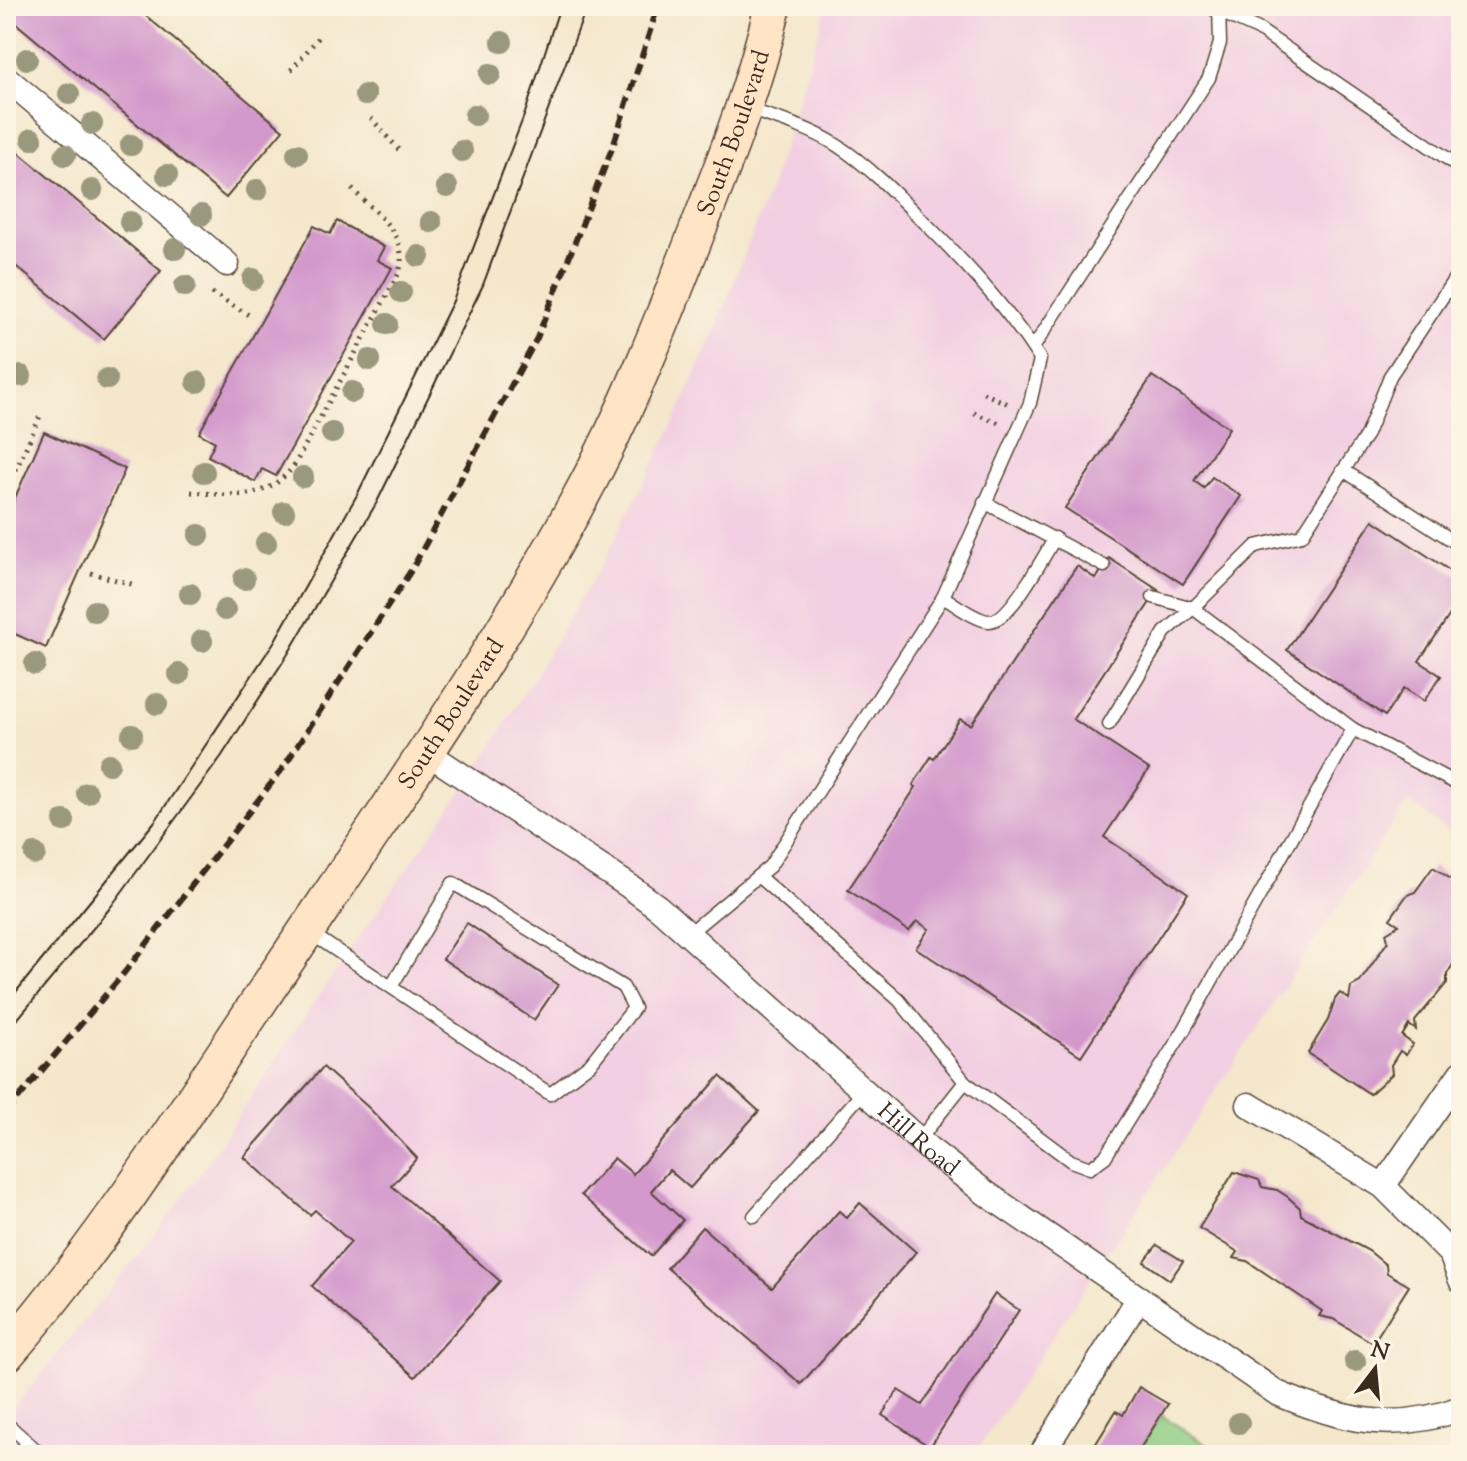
<svg xmlns="http://www.w3.org/2000/svg" width="1467" height="1461" font-family="'Sorts Mill Goudy',serif">
	<rect width="100%" height="100%" fill="#fcf5e5"/>
	<filter id="ink" filterUnits="userSpaceOnUse"><feTurbulence type="fractalNoise" baseFrequency=".0125" numOctaves="2"/><feDisplacementMap in="SourceGraphic" scale="16" xChannelSelector="R" yChannelSelector="G"/><feConvolveMatrix kernelMatrix="1 2 1 2 8 2 1 2 1" color-interpolation-filters="sRGB"/></filter>
	<filter id="wash" filterUnits="userSpaceOnUse"><feTurbulence type="fractalNoise" baseFrequency=".006" numOctaves="4" result="noise"/><feDisplacementMap in="SourceGraphic" scale="32" xChannelSelector="R" yChannelSelector="G"/><feGaussianBlur stdDeviation="1.8" result="paint"/><feColorMatrix in="noise" values="0 0 0 0 0 0 0 0 0 0 0 0 0 0 0 0 0 1.4 0 .05"/><feComposite in="paint" operator="in"/></filter>
	<g filter="url(#wash)">
		<rect width="100%" height="100%" fill="#f4e7cc"/>
		<path fill="#f2cfe2" d="M827,6H1461V840L1408,801L974,1455H6V1417L168,1218L208,1162L316,999L484,759L605,559L674,423L712,338L773,180Z"/>
		<path fill="#8ccb81" stroke="#647a50" stroke-width="2" d="M1161,1415L1223,1455H1136Z"/>
		<g id="blocks">
			<g fill="#d399cc">
				<path d="M6,6H134L283,130L226,198L6,15Z"/>
				<path d="M6,142L161,271L104,339L6,258Z"/>
				<path d="M337,221L384,247L377,260L392,268L276,476L262,469L255,482L208,456L215,442L199,433L314,226L330,234Z"/>
				<path d="M1152,376L1229,428L1194,481L1204,488L1212,477L1241,496L1183,584L1065,508Z"/>
				<path d="M44,432L125,469L46,648L6,630V518Z"/>
				<path d="M1373,520L1461,578V598L1419,661L1441,676L1424,701L1404,688L1385,716L1287,650Z"/>
				<path d="M1109,558L1158,590L1073,719L1149,769L1104,837L1188,893L1081,1056L916,948L929,929L917,921L909,931L848,890L916,787L913,785L931,757L934,759L960,719L971,725L1077,566L1096,579Z"/>
				<path d="M1433,867L1461,886V968L1454,963L1447,974V983L1415,1021L1416,1030L1409,1025L1402,1036L1413,1044L1406,1055L1400,1051L1391,1065L1392,1074L1370,1094L1308,1053L1328,1020L1335,999L1340,993L1349,999L1351,987L1360,982L1388,941L1386,933L1399,925L1390,919L1407,895L1415,892Z"/>
				<path d="M467,923L558,985L534,1020L443,959Z"/>
				<path d="M323,1067L369,1108L417,1158L392,1186L500,1281L415,1377L312,1286L351,1242L315,1210L310,1215L244,1157Z"/>
				<path d="M720,1076L759,1111L690,1188L669,1170L651,1191L683,1220L651,1256L581,1195L614,1158L633,1174Z"/>
				<path d="M1234,1172L1259,1180L1262,1187L1277,1190L1288,1197L1300,1208L1301,1215L1369,1251L1386,1265L1387,1273L1409,1286L1373,1343L1333,1319L1319,1316L1322,1311L1247,1261L1234,1258L1238,1252L1199,1228Z"/>
				<path d="M860,1203L916,1252L801,1384L667,1268L702,1227L772,1288L839,1211L847,1218Z"/>
				<path d="M1157,1245L1183,1261L1170,1280L1144,1262Z"/>
				<path d="M995,1294L1019,1310L930,1447L882,1415L898,1390L922,1405Z"/>
				<path d="M1139,1387L1168,1404L1136,1455H1089L1116,1411L1123,1415Z"/>
			</g>
		</g>
	</g>
	<g filter="url(#ink)">
		<use href="#blocks" fill-opacity="0" stroke="#574638" stroke-width="2"/>
		<g fill="none" stroke-linecap="round" stroke-linejoin="round">
			<defs>
				<g id="lane">
					<path d="M1206,6L1258,29L1461,168"/>
					<path d="M1033,348L1209,78L1220,43L1219,6"/>
					<path d="M1343,470L1461,546"/>
					<path d="M984,502L1104,566"/>
					<path d="M943,597C955,604 974,619 988,621C1009,624 1044,555 1055,538"/>
					<path d="M1153,597L1193,608"/>
					<path d="M1109,724L1165,632L1193,608"/>
					<path d="M1353,729L1193,608L1256,546L1302,535L1367,434L1390,376L1461,269"/>
					<path d="M758,876L899,1000L965,1082L919,1140"/>
					<path d="M309,932C389,986 469,1040 550,1094L590,1064L634,1008L623,987L453,883L391,987"/>
					<path d="M688,934L770,866L943,597L1030,403L1040,359C1005,305 962,259 916,214C892,190 867,165 838,146C811,128 778,119 747,109"/>
					<path d="M965,1082L1071,1161L1090,1168L1105,1157L1184,1030L1353,729L1461,786"/>
					<path d="M754,1216L864,1091"/>
					<path d="M6,1423L42,1455"/>
					<path d="M17,1455L28,1443"/>
				</g>
				<g id="street">
					<path d="M6,78L227,264"/>
					<path id="s1" d="M426,752L629,886L659,908L929,1149L987,1194L1277,1393C1340,1420 1394,1434 1461,1408"/>
					<path d="M1249,1105L1383,1186L1451,1254L1461,1280"/>
					<path d="M1383,1186L1461,1073"/>
					<path d="M1041,1455L1139,1298"/>
				</g>
				<g id="secondary">
					<path id="s2" d="M6,1354C112,1232 197,1092 288,958C393,802 501,647 589,481C632,399 665,314 698,229C727,156 755,83 773,6"/>
				</g>
			</defs>
			<use href="#lane" stroke="#574638" stroke-width="15"/>
			<use href="#street" stroke="#574638" stroke-width="27"/>
			<use href="#secondary" stroke="#574638" stroke-width="39"/>
			<g stroke="#574638" stroke-width="5" stroke-dasharray="2 6" stroke-linecap="butt">
				<path d="M156,14L163,6"/>
				<path d="M291,70L320,36"/>
				<path d="M371,118L401,152"/>
				<path d="M212,293L252,317"/>
				<path d="M983,393L1011,405"/>
				<path d="M974,413L999,423"/>
				<path d="M6,492L41,414"/>
				<path d="M191,492C234,495 266,503 295,464L399,273C410,235 376,214 352,189"/>
				<path d="M91,573L135,585"/>
			</g>
			<use href="#lane" stroke="#fff" stroke-width="12"/>
			<use href="#street" stroke="#fff" stroke-width="24"/>
			<use href="#secondary" stroke="#ffe4c6" stroke-width="36"/>
			<g stroke="#3b2a1e" stroke-width="2">
				<path d="M6,1004L156,820L274,642L357,495L453,301L525,113L560,6"/>
				<path d="M6,1033L110,908L221,757L288,654L377,502L483,285L587,6"/>
			</g>
			<path stroke="#3b2a1e" stroke-width="6" stroke-dasharray="12 6" stroke-linecap="butt" d="M6,1113L124,973L283,768L412,569L537,338L613,146L658,6"/>
		</g>
		<g fill="#9b997d">
			<circle cx="502" cy="42" r="11"/>
			<circle cx="27" cy="59" r="11"/>
			<circle cx="490" cy="74" r="11"/>
			<circle cx="69" cy="94" r="11"/>
			<circle cx="365" cy="95" r="11"/>
			<circle cx="475" cy="115" r="11"/>
			<circle cx="92" cy="124" r="11"/>
			<circle cx="32" cy="139" r="11"/>
			<circle cx="131" cy="145" r="11"/>
			<circle cx="462" cy="151" r="11"/>
			<circle cx="297" cy="154" r="11"/>
			<circle cx="65" cy="155" r="11"/>
			<circle cx="167" cy="175" r="11"/>
			<circle cx="447" cy="187" r="11"/>
			<circle cx="92" cy="190" r="11"/>
			<circle cx="257" cy="190" r="11"/>
			<circle cx="201" cy="215" r="11"/>
			<circle cx="130" cy="222" r="11"/>
			<circle cx="431" cy="222" r="11"/>
			<circle cx="175" cy="249" r="11"/>
			<circle cx="419" cy="256" r="11"/>
			<circle cx="253" cy="279" r="11"/>
			<circle cx="185" cy="286" r="11"/>
			<circle cx="401" cy="292" r="11"/>
			<circle cx="387" cy="324" r="11"/>
			<circle cx="370" cy="360" r="11"/>
			<circle cx="21" cy="376" r="11"/>
			<circle cx="107" cy="379" r="11"/>
			<circle cx="197" cy="382" r="11"/>
			<circle cx="352" cy="392" r="11"/>
			<circle cx="332" cy="433" r="11"/>
			<circle cx="204" cy="472" r="11"/>
			<circle cx="303" cy="477" r="11"/>
			<circle cx="284" cy="512" r="11"/>
			<circle cx="199" cy="535" r="11"/>
			<circle cx="266" cy="543" r="11"/>
			<circle cx="244" cy="579" r="11"/>
			<circle cx="190" cy="594" r="11"/>
			<circle cx="225" cy="610" r="11"/>
			<circle cx="95" cy="611" r="11"/>
			<circle cx="202" cy="641" r="11"/>
			<circle cx="35" cy="664" r="11"/>
			<circle cx="179" cy="674" r="11"/>
			<circle cx="157" cy="704" r="11"/>
			<circle cx="132" cy="735" r="11"/>
			<circle cx="109" cy="764" r="11"/>
			<circle cx="87" cy="793" r="11"/>
			<circle cx="64" cy="821" r="11"/>
			<circle cx="35" cy="854" r="11"/>
			<circle cx="1355" cy="1361" r="11"/>
			<circle cx="1239" cy="1423" r="11"/>
		</g>
	</g>
	<g text-anchor="middle" stroke-width="6" stroke-linejoin="round" paint-order="stroke">
		<g font-size="24" fill="#3b2a1e" stroke="#fcf5e5">
			<text dy="8" stroke="none"><textPath href="#s2" startOffset="1428">South Boulevard</textPath></text>
			<text dy="8" stroke="none"><textPath href="#s2" startOffset="780">South Boulevard</textPath></text>
			<text dy="8" stroke="none"><textPath href="#s1" startOffset="628">Hill Road</textPath></text>
		</g>
	</g>
	<rect width="1467" height="1461" fill="none" stroke="#fcf5e5" stroke-width="32"/>
	<g transform="translate(1375 1369) rotate(16)" stroke="#fcf5e5" stroke-width="6" paint-order="stroke">
	<path d="M0-6L14 30L0 20L-14 30Z" fill="#3b2a1e"/>
	<text y="-12" font-size="22" font-weight="bold" text-anchor="middle" fill="#3b2a1e">N</text>
	</g>
</svg>
